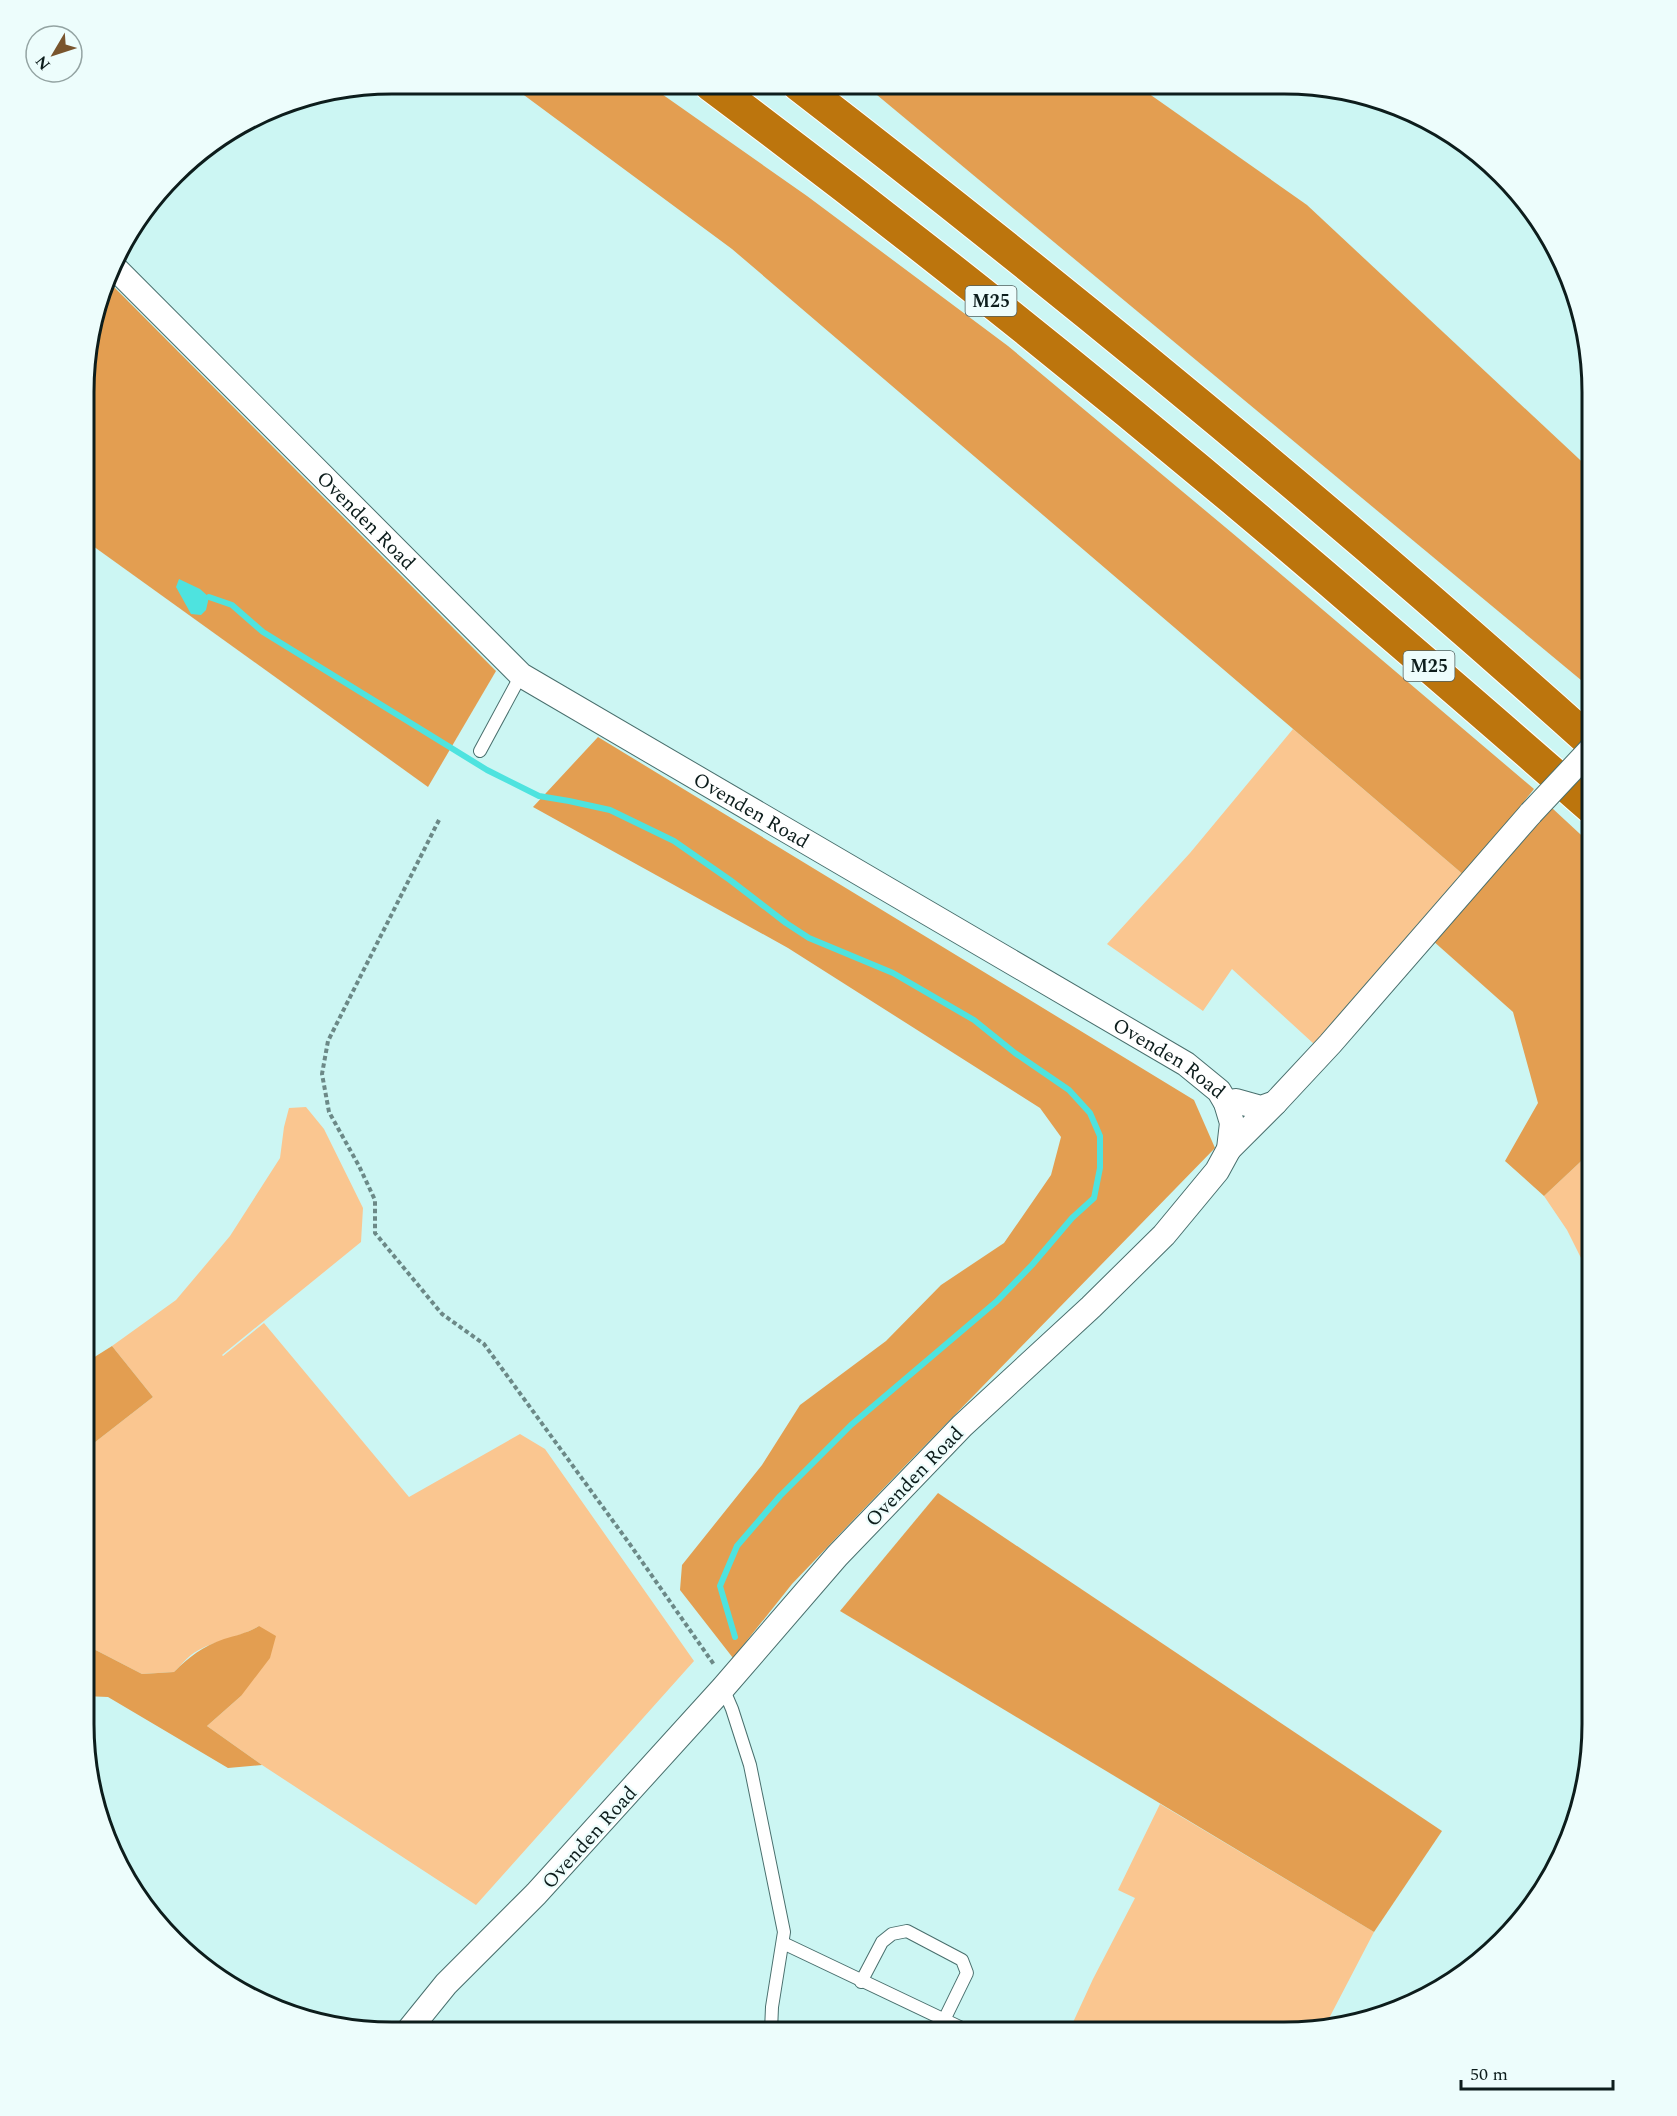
<svg xmlns="http://www.w3.org/2000/svg" width="1677" height="2116" font-family="Spectral,serif">
	<rect width="100%" height="100%" fill="#ccf6f3"/>
	<g fill="#fac690">
		<path d="M1293,729L1465,876L1314,1044L1232,969L1203,1011L1107,944L1190,853Z"/>
		<path d="M306,1107L324,1129L363,1208L361,1242L222,1355L223,1356L264,1323L409,1497L520,1434L545,1449L694,1661L476,1905L262,1765L207,1726L241,1696L259,1626C238,1639 211,1640 191,1655C185,1660 179,1667 174,1672L142,1674L84,1644L85,1450L153,1397L112,1346L176,1300L230,1236L280,1158L284,1127L289,1108Z"/>
		<path d="M1593,1150V1282L1567,1230L1544,1196Z"/>
		<path d="M1160,1804L1374,1932L1324,2028L1305,2031H1069L1093,1979L1135,1898L1118,1890Z"/>
	</g>
	<g fill="#e39e51">
		<path d="M509,84L649,85L807,196L1008,346L1231,532L1534,789L1465,876L732,249Z"/>
		<path d="M865,85L1138,86L1307,205L1593,472V690Z"/>
		<path d="M110,283L496,671L428,787L86,541L87,352Z"/>
		<path d="M598,737L1194,1100L1215,1148L903,1468L792,1584L733,1658L680,1590L682,1565L762,1465L800,1405L886,1341L941,1285L1004,1243L1051,1175L1061,1137L1040,1108L788,948L533,807Z"/>
		<path d="M1552,808L1593,846V1150L1544,1196L1505,1161L1538,1103L1513,1012L1432,940Z"/>
		<path d="M112,1346L153,1397L85,1450V1363Z"/>
		<path d="M938,1493L1442,1831L1374,1932L840,1611Z"/>
		<path d="M259,1626L276,1636L270,1658L241,1696L207,1726L262,1765L228,1768L108,1697L84,1696V1644L142,1674L174,1672C190,1656 202,1647 224,1639C237,1635 247,1633 259,1626Z"/>
	</g>
	<path fill="#4ee3df" d="M179,579L200,589L209,597L206,610L201,615L191,614L176,587Z"/>
	<g fill="none" stroke-linecap="round" stroke-linejoin="round">
		<path stroke="#4ee3df" stroke-width="6" d="M209,597L232,605L263,632L487,770L539,796L569,801L610,810L674,841L730,880L786,923L809,938L893,973L974,1020L1015,1053L1069,1090L1090,1113L1100,1136V1168L1094,1198L1072,1218L1032,1265L997,1301L851,1425L780,1496L737,1546L720,1586L735,1637"/>
		<defs>
			<g id="lane">
				<path d="M480,751L521,675"/>
				<path d="M723,1688L732,1709L750,1765L784,1932L772,2007L771,2031"/>
				<path d="M783,1943L968,2031"/>
				<path d="M861,1982L882,1942L892,1934L907,1931L962,1960L967,1973L944,2020"/>
			</g>
			<g id="street">
				<path id="s1" d="M115,268L521,675L1186,1064L1219,1091L1226,1103L1232,1123L1229,1149L1217,1171L1164,1235L1091,1307L962,1426L837,1556L723,1688L536,1894L446,1984L408,2031"/>
				<path d="M1226,1103L1236,1101L1261,1108L1275,1103L1330,1044L1531,813"/>
				<path d="M1229,1149L1275,1103"/>
			</g>
			<g id="highway">
				<path d="M711,85C941,257 1164,437 1381,625C1452,686 1523,747 1593,809"/>
				<path d="M799,85C1071,295 1337,514 1593,744"/>
			</g>
		</defs>
		<use href="#lane" stroke="#496f6d" stroke-width="14"/>
		<use href="#street" stroke="#496f6d" stroke-width="26"/>
		<use href="#highway" stroke="#fff" stroke-width="35"/>
		<path stroke="#6c8987" stroke-width="4" stroke-dasharray="4.5 3" stroke-linecap="butt" d="M439,820L328,1041L322,1074L329,1112L359,1166L375,1200V1233L442,1314L484,1344L629,1543L715,1666"/>
		<use href="#lane" stroke="#fff" stroke-width="12"/>
		<use href="#street" stroke="#fff" stroke-width="24"/>
		<use href="#highway" stroke="#bc750d" stroke-width="33"/>
		<defs>
			<path id="street-bridge" d="M1531,813L1593,747"/>
		</defs>
		<use href="#street-bridge" stroke="#496f6d" stroke-width="26" stroke-linecap="butt"/>
		<use href="#street-bridge" stroke="#fff" stroke-width="24"/>
	</g>
	<g text-anchor="middle" stroke-width="4.5" stroke-linejoin="round" paint-order="stroke">
		<g fill="#edfdfc" stroke="#50605f" stroke-width="1.5">
			<rect x="965.5" y="286" width="51" height="30" rx="4.5"/>
			<rect x="1403.5" y="651" width="51" height="30" rx="4.5"/>
		</g>
		<g font-size="18" font-weight="bold" fill="#0d1d1c">
			<text x="991" y="307">M25</text>
			<text x="1429" y="672">M25</text>
		</g>
		<g font-size="20" fill="#0d1d1c" stroke="#edfdfc">
			<text dy="7" stroke="none"><textPath href="#s1" startOffset="356">Ovenden Road</textPath></text>
			<text dy="7" stroke="none"><textPath href="#s1" startOffset="842">Ovenden Road</textPath></text>
			<text dy="7" stroke="none"><textPath href="#s1" startOffset="1328">Ovenden Road</textPath></text>
			<text transform="translate(914 1476) rotate(-46)" y="7">Ovenden Road</text>
			<text transform="translate(589 1837) rotate(-48)" y="7">Ovenden Road</text>
		</g>
	</g>
	<path d="M0 0H1677V2116H0ZM392 94H1284A298 298 0 0 1 1582 392V1724A298 298 0 0 1 1284 2022H392A298 298 0 0 1 94 1724V392A298 298 0 0 1 392 94Z" fill="#edfdfc" fill-rule="evenodd"/>
	<path fill="none" stroke="#0d1d1c" stroke-width="3" d="M392 94H1284A298 298 0 0 1 1582 392V1724A298 298 0 0 1 1284 2022H392A298 298 0 0 1 94 1724V392A298 298 0 0 1 392 94Z"/>
	<g transform="translate(54 54) rotate(231)"><circle r="28" fill="#edfdfc" stroke="#93a3a2" stroke-width="1.5"/>
	<path d="M0-4.5L10 22L0 15L-10 22Z" fill="#79552e"/>
	<text y="-9" font-size="16" font-weight="bold" text-anchor="middle" fill="#0d1d1c">N</text>
	</g>
	<path d="M1461 2080v9h152v-9" fill="none" stroke="#0d1d1c" stroke-width="3"/>
	<text x="1470" y="2080" font-size="18" fill="#0d1d1c" stroke="#edfdfc" stroke-width="4.5" paint-order="stroke">50 m</text>
</svg>
